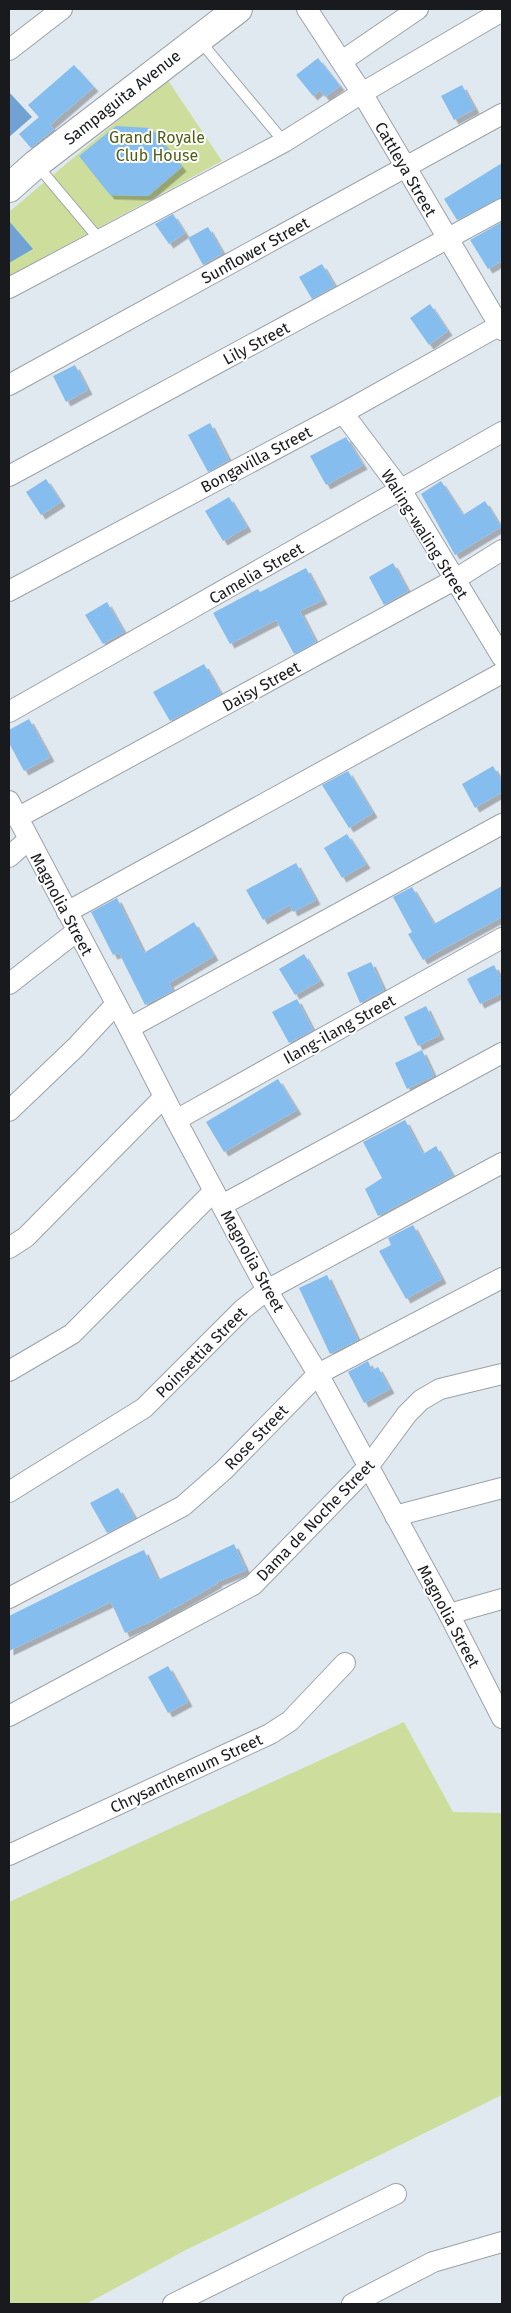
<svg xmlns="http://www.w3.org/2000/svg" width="511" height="2313" font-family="'Fira Sans',sans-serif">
	<defs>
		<filter id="shadow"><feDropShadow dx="4.5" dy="4.5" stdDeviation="0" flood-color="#0004"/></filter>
	</defs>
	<rect width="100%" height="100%" fill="#e1e9f0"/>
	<g fill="#cdde9c">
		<path d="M167,79L222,161L9,276V212Z"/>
		<path d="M404,1722L453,1812L502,1813V2095L184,2251L86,2304H9V1902Z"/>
	</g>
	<g fill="#71a2d4">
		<path d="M9,92L32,117L9,137Z"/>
		<path d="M9,221L33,249L9,263Z"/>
	</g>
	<g fill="#85beee" filter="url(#shadow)">
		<path d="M318,58L340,86L325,97L320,90L313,96L296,75Z"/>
		<path d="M74,65L94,87L50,125L54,129L31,148L19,134L39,117L28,105Z"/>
		<path d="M462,85L475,109L454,120L441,96Z"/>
		<path d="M116,126L151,128L182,167L148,196L110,195L79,156Z"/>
		<path d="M502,163V197L457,220L444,199Z"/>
		<path d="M173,214L185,233L169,244L155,224Z"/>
		<path d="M502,222V261L488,269L470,240Z"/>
		<path d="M208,227L223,253L203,265L188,238Z"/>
		<path d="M322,264L335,286L312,299L299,277Z"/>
		<path d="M430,304L448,331L429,345L410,318Z"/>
		<path d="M75,365L88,390L66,402L53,376Z"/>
		<path d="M210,423L229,460L208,472L188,435Z"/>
		<path d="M346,437L363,465L326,485L310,456Z"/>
		<path d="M46,479L61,502L41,515L26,492Z"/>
		<path d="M441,481L463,515L485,501L501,527L455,555L421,494Z"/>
		<path d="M229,497L247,527L223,541L205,511Z"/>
		<path d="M393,563L408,591L384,605L369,577Z"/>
		<path d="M306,568L323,600L300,611L316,642L294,654L276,620L230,644L213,613L258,589L260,592Z"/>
		<path d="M107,602L124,632L103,644L85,615Z"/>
		<path d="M204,664L221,694L170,721L153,692Z"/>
		<path d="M29,719L50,757L24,771L9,743V730Z"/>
		<path d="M493,766L502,782V792L475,808L462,784Z"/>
		<path d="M348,771L373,813L349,828L322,785Z"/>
		<path d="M347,834L366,864L342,878L324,848Z"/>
		<path d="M296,863L316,900L293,912L290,905L263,920L246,890Z"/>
		<path d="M502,886V917L423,960L408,934L412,932L393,897L412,887L434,924Z"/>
		<path d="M117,898L144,953L194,922L214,956L169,983L173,991L145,1005L119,953L113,955L91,912Z"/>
		<path d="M304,954L320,981L295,995L279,969Z"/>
		<path d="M371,962L384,990L360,1003L347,973Z"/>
		<path d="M494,965L502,981V993L480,1004L467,979Z"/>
		<path d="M297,999L313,1030L289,1043L272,1012Z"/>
		<path d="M426,1006L440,1035L418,1046L404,1017Z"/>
		<path d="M422,1050L434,1076L407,1089L395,1063Z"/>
		<path d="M278,1079L297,1110L224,1152L206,1122Z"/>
		<path d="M405,1120L423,1154L436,1146L453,1176L378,1216L365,1189L382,1178L363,1142Z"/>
		<path d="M413,1225L442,1279L406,1299L379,1251L391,1245L388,1238Z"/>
		<path d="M327,1275L358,1340L330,1354L299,1288Z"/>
		<path d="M368,1361L372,1370L378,1367L390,1389L364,1403L348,1372Z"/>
		<path d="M118,1488L135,1518L107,1533L90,1503Z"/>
		<path d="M234,1544L246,1570L217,1582L218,1583L152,1621L125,1633L111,1602L9,1651V1616L122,1560L144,1550L158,1580Z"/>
		<path d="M168,1666L188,1702L168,1713L148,1677Z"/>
	</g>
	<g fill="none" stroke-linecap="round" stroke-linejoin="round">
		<defs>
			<g id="service">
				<path d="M200,41L284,142"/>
				<path d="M36,164L100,240"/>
			</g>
			<g id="minor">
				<path d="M307,9L362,93L502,330"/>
				<path d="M9,50L62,9"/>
				<path d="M342,61L418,9"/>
				<path d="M9,288L284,142L362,93L502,11"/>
				<path d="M9,385L502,114"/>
				<path d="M343,413L401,490L502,657"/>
				<path d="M9,476L502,209"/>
				<path d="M9,591L343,413L502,324"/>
				<path d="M9,712L502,432"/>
				<path d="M9,801L129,1028L176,1120L267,1290L318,1374L449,1614L502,1718"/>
				<path d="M17,818L454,580L502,550"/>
				<path d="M9,857L28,840"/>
				<path d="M67,912L502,673"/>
				<path d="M9,984L77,931"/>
				<path d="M129,1028L502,824"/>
				<path d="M9,1111L76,1047L116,1004"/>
				<path d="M176,1120L502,938"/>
				<path d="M222,1205L502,1053"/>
				<path d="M9,1248L26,1237L164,1097"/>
				<path d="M9,1371L72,1334L214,1191"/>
				<path d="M9,1492L144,1408L243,1309L267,1290L502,1163"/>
				<path d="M395,1516L502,1488"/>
				<path d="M9,1598L183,1506L224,1470L318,1374L502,1278"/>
				<path d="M449,1614L502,1599"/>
				<path d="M9,1716L253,1585L368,1467L407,1414L421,1400L440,1389L502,1374"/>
				<path d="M9,1855L270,1734L290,1721L345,1663"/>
				<path d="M173,2304L396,2194"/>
				<path d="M352,2304L433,2262L502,2242"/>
			</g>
			<path id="secondary" d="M9,188L36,164L238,9"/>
		</defs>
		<use href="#service" stroke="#9ba2a8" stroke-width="12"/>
		<use href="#minor" stroke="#9ba2a8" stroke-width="22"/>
		<use href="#secondary" stroke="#9ba2a8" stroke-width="30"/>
		<use href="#service" stroke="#fff" stroke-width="10"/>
		<use href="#minor" stroke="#fff" stroke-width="20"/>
		<use href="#secondary" stroke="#fff" stroke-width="28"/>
	</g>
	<g text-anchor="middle" stroke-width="4" stroke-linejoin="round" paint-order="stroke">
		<g font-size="16" fill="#181a1d" stroke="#fff">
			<text transform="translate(122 97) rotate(-38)" y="6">Sampaguita Avenue</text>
			<text transform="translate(406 169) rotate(60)" y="6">Cattleya Street</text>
			<text transform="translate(255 250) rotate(-29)" y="6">Sunflower Street</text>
			<text transform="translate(256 343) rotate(-28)" y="6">Lily Street</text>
			<text transform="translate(256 459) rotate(-28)" y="6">Bongavilla Street</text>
			<text transform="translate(425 534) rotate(58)" y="6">Waling-waling Street</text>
			<text transform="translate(256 573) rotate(-30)" y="6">Camelia Street</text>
			<text transform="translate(261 686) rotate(-29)" y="6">Daisy Street</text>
			<text transform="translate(62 904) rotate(62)" y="6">Magnolia Street</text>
			<text transform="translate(339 1029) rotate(-29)" y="6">Ilang-ilang Street</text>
			<text transform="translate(253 1261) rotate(61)" y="6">Magnolia Street</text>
			<text transform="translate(201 1352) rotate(-45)" y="6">Poinsettia Street</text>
			<text transform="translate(256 1437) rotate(-46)" y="6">Rose Street</text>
			<text transform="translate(315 1520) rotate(-46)" y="6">Dama de Noche Street</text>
			<text transform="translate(449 1616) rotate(62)" y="6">Magnolia Street</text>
			<text transform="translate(186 1773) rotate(-25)" y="6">Chrysanthemum Street</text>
		</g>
		<g font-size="16" fill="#4f5e15" stroke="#fff">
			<text x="157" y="143">Grand Royale<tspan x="157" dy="18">Club House</tspan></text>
		</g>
	</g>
	<rect width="511" height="2313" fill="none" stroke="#181a1d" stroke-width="20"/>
</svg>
